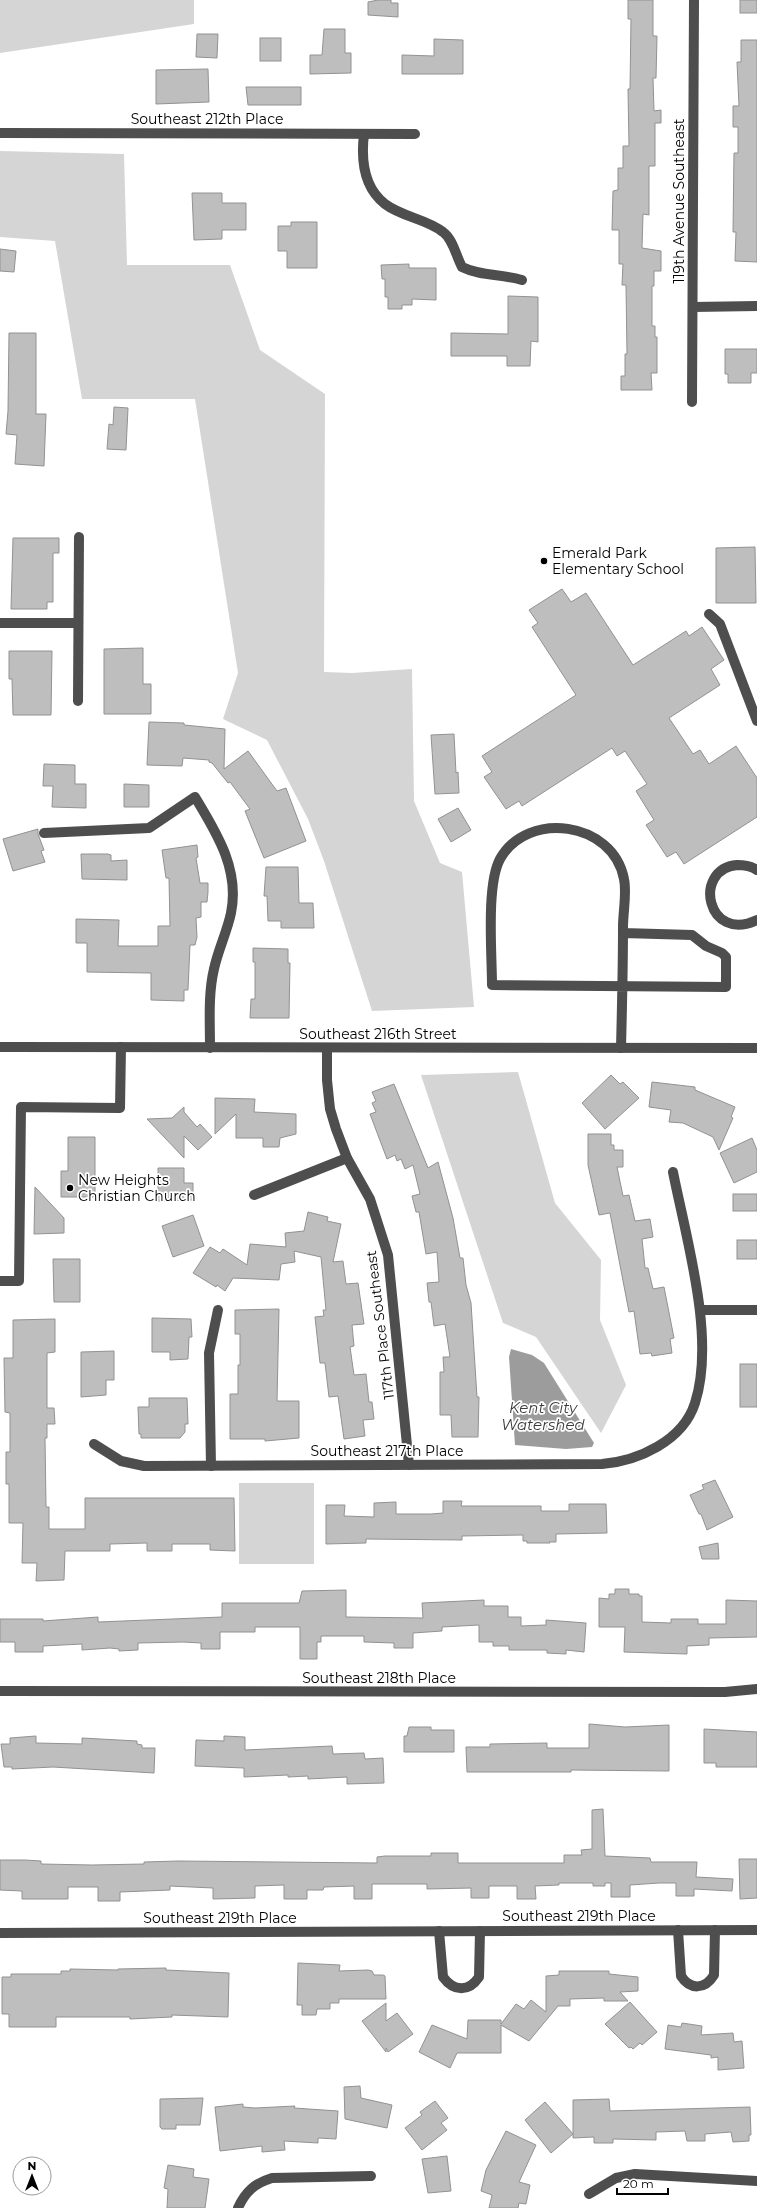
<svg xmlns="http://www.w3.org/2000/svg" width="757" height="2208" font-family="Montserrat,sans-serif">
	<rect width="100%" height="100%" fill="#fff"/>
	<g fill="#d5d5d5">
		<path d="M0,0H194V24L0,53Z"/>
		<path d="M0,151L124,154L127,265H230L260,350L325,394L324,672L352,673L412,669L414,801L440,863L462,872L474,1007L372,1011L324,861L308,819L267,740L223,719L238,673L195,399H82L55,241L0,237Z"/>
		<path d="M518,1072L555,1203L601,1260L600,1320L626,1385L601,1433L536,1337L503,1323L421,1075Z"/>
		<rect x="239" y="1483" width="75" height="81"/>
	</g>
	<path fill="#9c9c9c" d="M511,1349L532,1355L544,1363L594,1443L592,1447L566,1449L515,1445L509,1357Z"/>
	<g fill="#bebebe" stroke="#929292">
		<path d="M378,0H391V3H398V17L368,15V2Z"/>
		<path d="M628,0H653V36H657L656,78H653L654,111L661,110V123H655V166H649V215L643,214L642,248L661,251V271H654V286H652V326H655V337H657V373H651L652,390H621V376H625V354H627L626,285H622L623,264H619V230H612L613,191L618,190V168H623V146H629L628,89H630L631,19H628Z"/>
		<rect x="740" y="0" width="17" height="13"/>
		<path d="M324,29H345V53H351V73L310,74V55H322Z"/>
		<path d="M197,34H218L217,58L196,57Z"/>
		<rect x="260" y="38" width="21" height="23"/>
		<path d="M434,39L463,40V74H402V55L434,56Z"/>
		<path d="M741,40H757V262L735,261L736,232H733L734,153H738V127H733V106H739L737,62H741Z"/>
		<path d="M208,69L209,102L156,104V70Z"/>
		<path d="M246,87H301V105H248Z"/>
		<path d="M192,193H222V203H246V230H222V239L194,240Z"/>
		<path d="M291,222H317V268H287V251H278V226H291Z"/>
		<path d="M0,249L16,251L14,272L0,271Z"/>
		<path d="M409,264V268H436V300L412,299V305H402V309H388V297H385V279H382L381,265Z"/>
		<path d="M508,296L538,297V342L531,341L530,366H507V356H451V333L508,334Z"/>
		<path d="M9,333H36V414H46L44,466L15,464L17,435L6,434L8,411Z"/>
		<path d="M725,349H757V373H751V383H728V374H725Z"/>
		<path d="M114,407L128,408L126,450L107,449L109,424L113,425Z"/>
		<path d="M13,538H59V553H53V602H47V609H11Z"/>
		<path d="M755,547L756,603H716V548Z"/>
		<path d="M562,589L571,602L586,593L633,665L686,631L689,636L702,627L724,660L711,669L720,685L669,718L693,754L700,750L709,764L736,746L757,778V817L684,864L676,852L667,857L646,825L654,820L636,791L647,784L625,751L617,756L612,748L522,806L519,801L506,809L484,777L492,772L482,756L576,695L532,627L538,623L529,610Z"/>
		<path d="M143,648V684H151V714H104V649Z"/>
		<path d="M9,651H52L51,715H13L12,679H9Z"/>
		<path d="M149,722L184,723V725L225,729L224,769L248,751L277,791L286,788L306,841L264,858L245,811L250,809L230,782L228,783L212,763L209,762V760L183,758L182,766L147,765Z"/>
		<path d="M454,734L456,773L458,772L459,793L435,794L431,735Z"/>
		<path d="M44,764L75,765V784H86V808L52,807L53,786H43Z"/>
		<path d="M124,784L149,785V807H124Z"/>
		<path d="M458,808L471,830L451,842L438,819Z"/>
		<path d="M38,829V834L44,850L41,851L45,862L13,871L3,839Z"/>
		<path d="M197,845L198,857L196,858L200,883H208V892L207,902H201V917L196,918L197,937L195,945H190L188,990H184V1001L151,1000V973L87,972V943H76V919L119,920L118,946H158V926H170L169,878H166L162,850Z"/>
		<path d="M81,854H108L111,855V861L127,860V880L82,879Z"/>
		<path d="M266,867H298L299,903H313L314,928H281V921H268L267,896H264Z"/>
		<path d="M253,948L288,949V963H290L289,1018H250L251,999H255V962H253Z"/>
		<path d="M611,1075L620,1084L623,1082L639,1098L605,1129L582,1103Z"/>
		<path d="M652,1082L695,1087V1090L735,1107L731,1117L733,1118L719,1150L713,1137L683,1123L669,1122L671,1110L649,1107Z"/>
		<path d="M394,1084L428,1168L438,1162L453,1218L460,1258H463L466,1285L471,1303L477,1397H479L478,1437H452L451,1415H440V1372H444L443,1357H450L445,1324L434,1326L431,1302H429L427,1283L439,1282L437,1252L426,1254L419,1212H416L412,1196L420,1194L413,1165L405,1169L401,1159L397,1161L395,1155L387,1159L370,1114L376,1112L372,1103L376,1101L372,1092Z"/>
		<path d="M215,1098L255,1099L254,1112L296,1114V1134L280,1138L279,1147H263V1138H236V1114L215,1134Z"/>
		<path d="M184,1107V1112L197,1127L200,1124L212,1137L198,1150L184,1136V1158L147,1119L172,1118Z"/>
		<path d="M588,1134H611V1145H614V1150H623V1167H617L623,1196L629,1195L635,1221L650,1219L653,1237L642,1239L645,1268H648L653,1289L664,1287L674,1338L670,1339L672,1353L652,1356L651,1353L640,1354L634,1311L629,1312L610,1213L599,1215L588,1165Z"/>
		<path d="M68,1137H95V1197H61V1171H68Z"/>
		<path d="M752,1138L757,1150V1172L734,1183L720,1153Z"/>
		<path d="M158,1168H184V1183H193V1200L158,1201Z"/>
		<path d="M35,1187L64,1218V1233L34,1234Z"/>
		<rect x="733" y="1194" width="24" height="17"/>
		<path d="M308,1212L328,1217L327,1221L341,1224L333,1262L343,1261L346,1284L358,1283L364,1324L352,1325L354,1346L350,1347L354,1375L366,1374L369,1402H372L374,1419L363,1420L365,1436L344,1439L338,1396L329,1397L325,1363H320L315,1317L324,1316L323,1310H326L321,1257L294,1251L295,1262L281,1264L279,1280L233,1278L225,1291L217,1285L216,1287L193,1273L210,1247L220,1253L223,1249L247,1265L250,1244L286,1247L285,1233L304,1231Z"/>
		<path d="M193,1215L204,1246L173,1257L162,1226Z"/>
		<rect x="737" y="1240" width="20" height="19"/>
		<path d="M53,1259H80V1302H54Z"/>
		<path d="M279,1309L277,1401H299V1438L265,1441V1439H230V1394H238V1365H240V1334H235V1310Z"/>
		<path d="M152,1318L191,1319L192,1337H189L188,1359L170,1360V1352H152Z"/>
		<path d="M55,1319V1352L47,1353V1408H54L55,1424H47V1438H45L46,1507H49V1529H85V1498H234L235,1551L210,1550V1544H172V1551H147V1543L110,1544V1551H65L64,1580L36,1581L37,1563H22L23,1523H9V1484H6V1452H10V1413L5,1412L4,1358H13V1320Z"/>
		<path d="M114,1351V1380H106V1395L81,1397V1352Z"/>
		<rect x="740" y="1364" width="17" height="43"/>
		<path d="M149,1398H187L188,1424H185V1432L180,1438H141V1434H139L138,1407H149Z"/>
		<path d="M715,1480L733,1517L707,1530L701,1514H699L690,1495L704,1489L702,1485Z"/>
		<path d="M443,1501H462L461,1506H541V1511H569V1504H606L607,1533L556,1534V1542H549L550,1543H527V1541H523V1535L462,1536V1540L366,1539V1543L326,1544V1505H345L344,1516L374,1517V1503L396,1502V1514H431L443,1513Z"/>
		<path d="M718,1543L719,1559H702L699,1547Z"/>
		<path d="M615,1589H629V1594H639V1596H642V1622L671,1623V1619H698V1624H726V1600L757,1601V1637L709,1638V1645L687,1646V1654L624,1652L625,1627H599V1598L609,1599V1594H615Z"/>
		<path d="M346,1590V1617L423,1618L422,1603L484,1600V1606H508V1617H521V1626L546,1625V1620L586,1623L584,1652L566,1650V1654L547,1653V1650H509V1646H493V1642H479V1625L442,1627V1631L413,1633V1648H394V1643L364,1642V1636H321V1642H317V1659H300V1627H255V1632H220V1649H201V1643L183,1642L138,1643V1650L119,1651V1649L110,1648L82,1650V1644L43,1646V1652H15V1642H0V1619H43V1621L98,1617V1622L222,1617V1603H299L302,1591Z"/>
		<path d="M589,1724L625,1727L669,1725V1771L571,1770V1772H467L466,1747H490V1744L547,1743V1748H589Z"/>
		<path d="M409,1727H431V1730H454V1752H404V1736H407Z"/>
		<path d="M704,1729L757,1732V1767H716V1763H704Z"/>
		<path d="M36,1736V1743L82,1744V1738L137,1741V1744L142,1745V1748H155L154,1773L53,1767L12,1769V1767H4L1,1744H10V1738Z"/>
		<path d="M224,1736L245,1737V1750L332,1746L333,1754L364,1753L365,1759L383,1758L384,1783L347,1784V1777L308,1779V1776L288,1777V1775L244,1777V1768L195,1766L196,1740L224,1741Z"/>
		<path d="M603,1809L605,1856L650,1858L651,1862H697L696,1877L733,1879L732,1891L694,1889V1896H676V1883H659L630,1885V1897H611V1883H605V1886H593V1883H559V1885L535,1886L536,1899H517V1886H489V1898H471V1888L427,1889V1884H372V1899H354V1886L324,1887L323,1890H307V1899H284V1885L255,1886V1898L213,1899V1888L170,1886V1890L120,1892V1901H98V1887H68V1899H22V1891L0,1890V1860H25L41,1861V1864L92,1865L144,1864V1862L178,1861L377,1863V1857L385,1856H431V1853H458V1863H564V1855H582L581,1850L592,1849V1810Z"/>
		<path d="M739,1859H757V1898L740,1899Z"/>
		<path d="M298,1963L340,1965L339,1971L368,1970L372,1971L374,1975H383L385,1976L386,1999H339V2003H330V2009H317L316,2015H302V2005H297Z"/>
		<path d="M166,1968V1970L229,1973L228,2017L172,2015V2017L130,2019V2017H56V2027H9V2014H2V1977H11V1974H61V1971H70V1969L118,1970V1969Z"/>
		<path d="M559,1971H609V1974L638,1977V1991L620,1992L628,2001H604V1998L570,1999V2006H558L529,2041L501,2025V2053H457L450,2068L419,2052L432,2025L467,2039L468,2020H501V2024L516,2004L524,2009L531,2000L546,2012V1976L559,1975Z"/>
		<path d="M630,2002L657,2032L642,2045L640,2043L633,2049L631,2047L629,2048L605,2024Z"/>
		<path d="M386,2003V2021L397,2013L413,2034L388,2052L386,2048V2052L362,2021Z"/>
		<path d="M682,2023L702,2026L701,2035L733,2033L734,2042L742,2041L744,2068L718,2070V2057L711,2058V2055L665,2049L668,2025L681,2027Z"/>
		<path d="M360,2086L361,2098L392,2105L387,2128L345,2119L344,2087Z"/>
		<path d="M203,2098L200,2125H176V2129H162L160,2127V2099Z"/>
		<path d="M609,2099L610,2111L750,2107L751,2135H749V2141L733,2142L731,2132L705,2134V2141H687L685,2131L656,2132V2140L613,2139V2143H594V2137L573,2138V2134L551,2153L525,2120L545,2102L573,2134V2100Z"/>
		<path d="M435,2101L448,2118L441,2123L447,2130L422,2150L405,2128L422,2115L420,2112Z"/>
		<path d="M243,2104V2107L255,2108L295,2106L294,2108L338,2111L336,2139L318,2138V2143L284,2141L285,2150L262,2152V2146L220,2151L215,2107Z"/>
		<path d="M506,2131L536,2145L519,2182L530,2185L526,2204L519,2203L518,2208H489L492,2195L481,2191L486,2170Z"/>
		<path d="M447,2156L451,2191L428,2193L422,2159Z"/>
		<path d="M168,2165L194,2169L193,2177L209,2179L205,2208H167L168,2189L164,2188Z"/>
	</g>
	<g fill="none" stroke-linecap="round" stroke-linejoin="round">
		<g stroke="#4e4e4e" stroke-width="10">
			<path d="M0,133L415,134"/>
			<path d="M364,134C361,159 363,187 385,204C402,217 427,219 443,232C453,239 456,256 462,267C480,276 502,274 522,280"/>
			<path d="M693,307L757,306"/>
			<path d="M692,402L694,0"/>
			<path d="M709,614L720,624L757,721"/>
			<path d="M0,623H78"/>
			<path d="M78,701L79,537"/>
			<path d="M44,833L149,828L195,797C216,832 240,869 231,913C227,932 218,950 214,969C208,994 210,1022 210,1048"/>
			<path d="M757,870C751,866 744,865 737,865C692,869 707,944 757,920"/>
			<path d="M0,1047L757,1048"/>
			<path d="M327,1048V1080L330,1109L336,1129L347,1158L370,1199L388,1255L409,1465"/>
			<path d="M621,1048C622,1008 623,967 623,927C623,912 627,893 624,879C613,821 527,810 500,859C486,885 492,954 492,985L726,987V957L722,953L706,946L692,935L623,933"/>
			<path d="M254,1195L347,1158"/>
			<path d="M0,1281H19L21,1107L120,1108L121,1047"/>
			<path d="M700,1310H757"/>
			<path d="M94,1444L121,1461L144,1466L602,1464C638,1461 683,1441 695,1403C716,1338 686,1238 673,1172"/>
			<path d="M211,1466L209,1353L218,1310"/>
			<path d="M0,1691L725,1692L757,1689"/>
			<path d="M678,1930L681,1976C690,1990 705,1990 714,1975L715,1930"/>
			<path d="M439,1931L443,1977C454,1992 469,1992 479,1977L480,1931"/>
			<path d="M0,1933L757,1930"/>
			<path d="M589,2194L616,2178L635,2174L757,2181"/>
			<path d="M238,2208C245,2192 255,2183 272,2178L371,2176"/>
		</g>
	</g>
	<g fill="#000" stroke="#fff" stroke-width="1.5">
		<circle cx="544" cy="561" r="4"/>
		<circle cx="70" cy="1188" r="4"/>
	</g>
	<g text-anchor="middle" stroke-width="3.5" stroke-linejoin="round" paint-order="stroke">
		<g font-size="14" fill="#000" stroke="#fff">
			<text x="207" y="124">Southeast 212th Place</text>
			<text transform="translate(679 201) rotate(-90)" y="5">119th Avenue Southeast</text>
			<text x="378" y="1039">Southeast 216th Street</text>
			<text transform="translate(380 1325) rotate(-97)" y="5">117th Place Southeast</text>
			<text x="387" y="1456">Southeast 217th Place</text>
			<text x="379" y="1683">Southeast 218th Place</text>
			<text x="579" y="1921">Southeast 219th Place</text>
			<text x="220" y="1923">Southeast 219th Place</text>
		</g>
		<g font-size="14" fill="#000" stroke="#fff" text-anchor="start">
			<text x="552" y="558">Emerald Park<tspan x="552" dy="16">Elementary School</tspan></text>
			<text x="78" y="1185">New Heights<tspan x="78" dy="16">Christian Church</tspan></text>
		</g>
		<g font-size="15" font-style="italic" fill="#3d3d3d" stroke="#fff">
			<text x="543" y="1413">Kent City<tspan x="543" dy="17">Watershed</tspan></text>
		</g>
	</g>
	<g transform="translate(32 2176)"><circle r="19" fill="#ffffff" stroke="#999999"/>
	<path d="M0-3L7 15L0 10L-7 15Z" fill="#000000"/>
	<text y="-6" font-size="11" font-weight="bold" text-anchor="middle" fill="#000000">N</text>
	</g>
	<path d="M617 2188v6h51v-6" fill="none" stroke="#000000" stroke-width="2"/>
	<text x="623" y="2188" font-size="12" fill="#000000" stroke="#ffffff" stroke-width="3" paint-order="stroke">20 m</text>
</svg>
